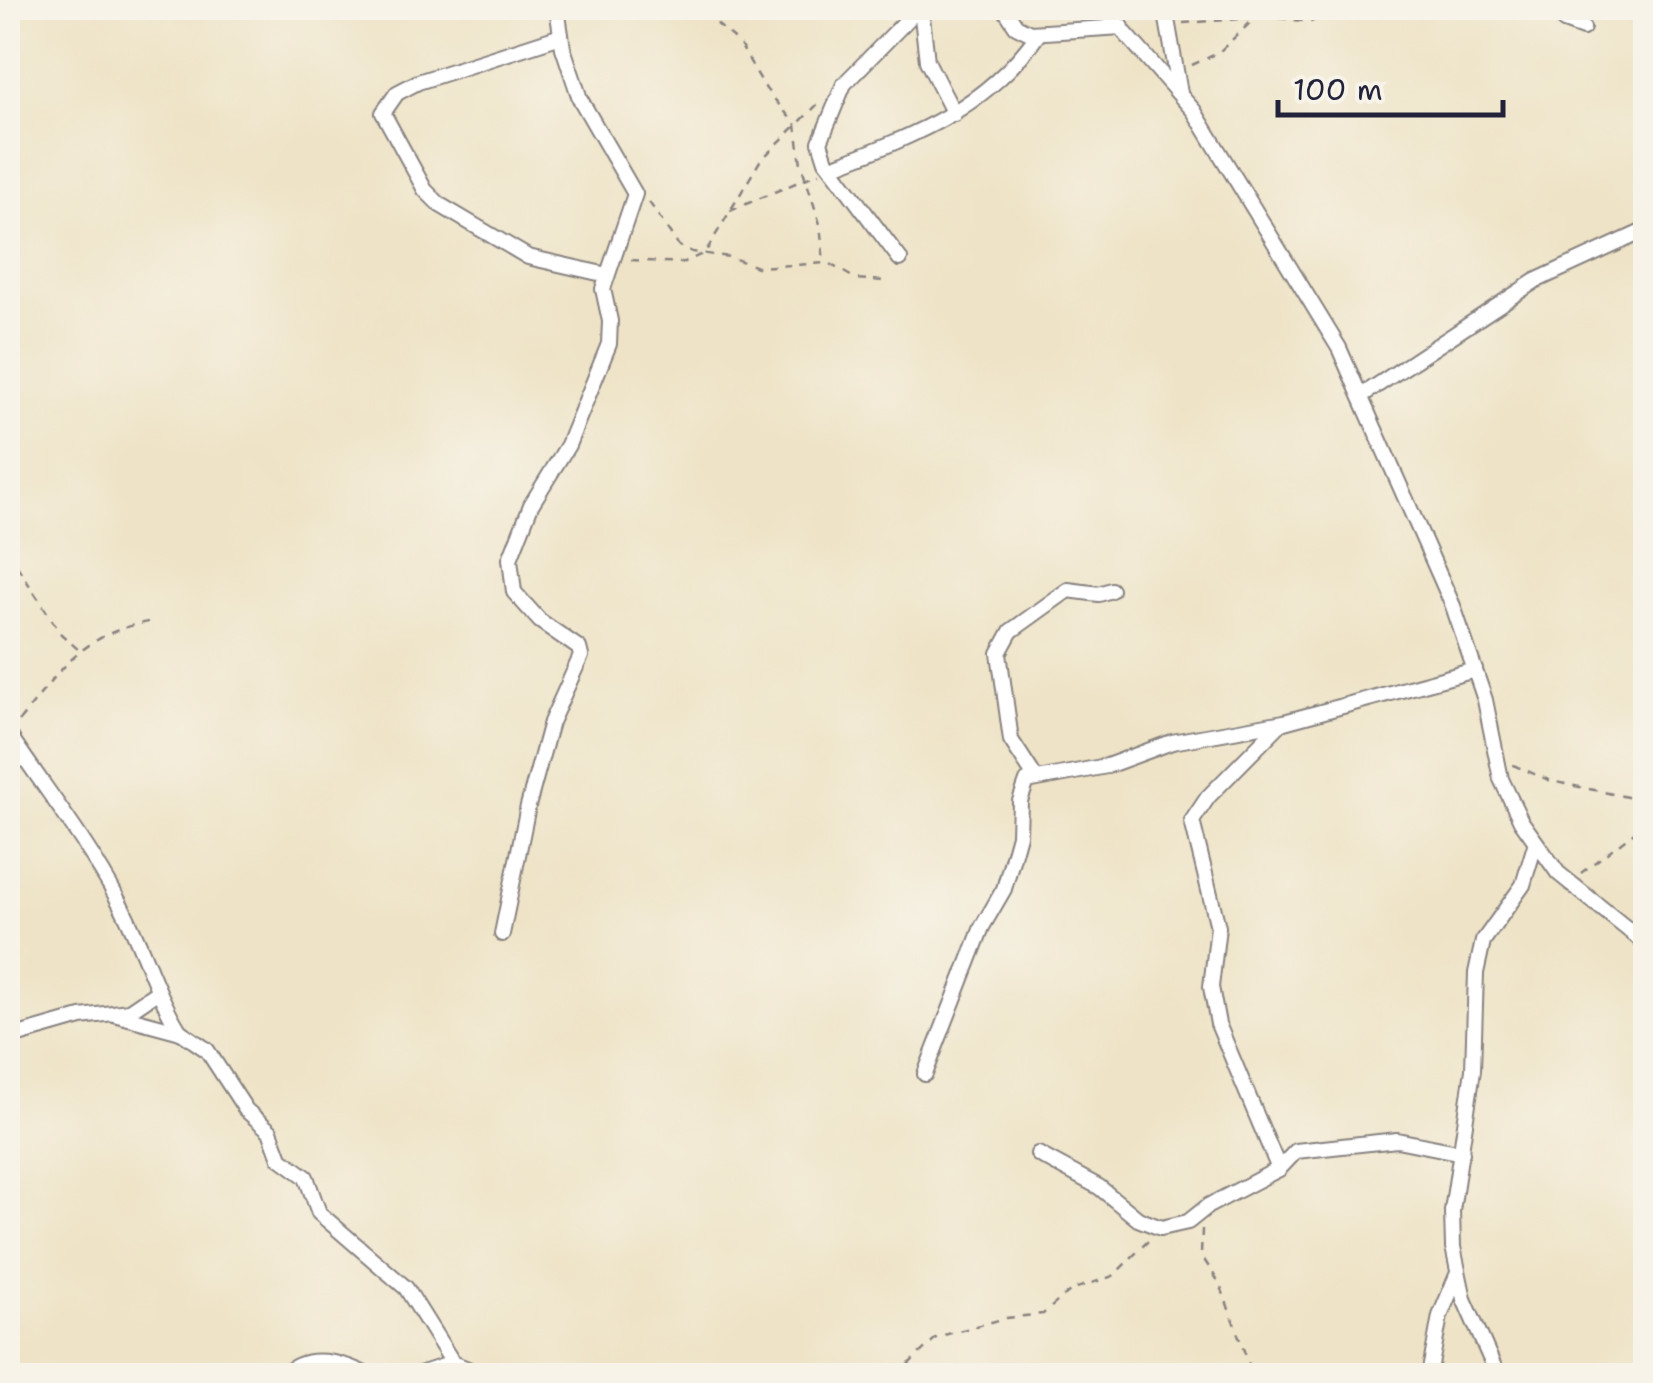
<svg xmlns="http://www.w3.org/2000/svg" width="1653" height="1383" font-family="'Shantell Sans',sans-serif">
	<rect width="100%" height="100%" fill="#f7f3e8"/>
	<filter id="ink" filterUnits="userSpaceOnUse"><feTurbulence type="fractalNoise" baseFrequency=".01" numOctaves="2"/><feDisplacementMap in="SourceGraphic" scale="20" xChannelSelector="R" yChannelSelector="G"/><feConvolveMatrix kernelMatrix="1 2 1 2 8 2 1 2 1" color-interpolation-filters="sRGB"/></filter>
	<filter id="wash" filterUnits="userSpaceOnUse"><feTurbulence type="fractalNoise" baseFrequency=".0048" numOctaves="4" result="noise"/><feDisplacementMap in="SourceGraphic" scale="40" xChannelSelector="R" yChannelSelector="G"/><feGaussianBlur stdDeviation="2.25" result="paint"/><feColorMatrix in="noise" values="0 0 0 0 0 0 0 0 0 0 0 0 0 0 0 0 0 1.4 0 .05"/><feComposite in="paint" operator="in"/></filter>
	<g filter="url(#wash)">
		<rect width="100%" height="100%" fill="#eee3c6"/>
	</g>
	<g filter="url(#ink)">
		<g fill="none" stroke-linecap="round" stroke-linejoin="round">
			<defs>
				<g id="minor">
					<path d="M921,8L927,61L954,114"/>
					<path d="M1004,8L1016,26L1030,33L1122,27"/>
					<path d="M1103,8L1194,111L1339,348L1453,606L1485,700L1501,779L1521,821L1558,873L1646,944"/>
					<path d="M1165,8L1180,93"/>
					<path d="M1555,8L1564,21L1583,28"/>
					<path d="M561,36L418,82L397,93L383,113L425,190L440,205L528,257L607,275"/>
					<path d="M832,167C915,135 986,109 1039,33"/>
					<path d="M900,259L826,161L820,142L844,84L919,8"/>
					<path d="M1361,396L1535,281L1646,230"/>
					<path d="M8,733C45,789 86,840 118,900C142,943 154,990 180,1032"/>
					<path d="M1035,777L1011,740L999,653L1011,631L1068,590L1099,594L1111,590"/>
					<path d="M502,934L528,806L551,722L581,656L579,648L540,621L514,592L510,559L531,505L568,445L609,344L610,321L603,289L635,194L580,99L563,48L557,8"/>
					<path d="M114,1014L181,1032L207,1050L246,1110L270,1131L280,1158L306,1177L319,1213L406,1288L453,1363"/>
					<path d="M8,1038L81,1017L129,1011L157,992"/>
					<path d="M925,1074L982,927L1004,889L1019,835L1020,801L1027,781L1107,766L1172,742L1284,722L1475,670"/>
					<path d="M1038,1154L1099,1187L1138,1219L1161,1228L1188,1222L1208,1206L1279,1169L1296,1151L1397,1140L1462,1153"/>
					<path d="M1279,1169L1218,1024L1211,987L1218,927L1192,821L1208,797L1281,723"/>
					<path d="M284,1376C306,1351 344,1363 369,1376"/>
					<path d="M414,1376L453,1363L485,1376"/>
					<path d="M1429,1376L1440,1316L1457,1275"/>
					<path d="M1498,1376L1464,1299L1453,1247L1452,1211L1473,1070L1476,973L1483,941L1523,885L1535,845"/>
				</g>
			</defs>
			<use href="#minor" stroke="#888280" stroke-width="18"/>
			<g stroke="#888280" stroke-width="2.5" stroke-dasharray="8 8" stroke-linecap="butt">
				<path d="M712,8L718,25L739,43L766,89L796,125L801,164L820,224L824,263"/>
				<path d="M1183,23L1269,17L1311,22L1338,8"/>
				<path d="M1192,65L1218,53L1253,20"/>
				<path d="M649,202L679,246L692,252L730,257L757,267L828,263L856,279L885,281"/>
				<path d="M730,211L819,173"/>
				<path d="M631,260L682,263L705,253L760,161L819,103"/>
				<path d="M8,552L61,634L80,651"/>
				<path d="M19,721C60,671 81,634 148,622"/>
				<path d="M1513,765L1551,781L1646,801"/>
				<path d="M1581,873L1646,823"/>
				<path d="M1202,1229L1201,1255L1220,1284L1253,1376"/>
				<path d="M896,1376L937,1337L1006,1318L1043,1314L1071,1290L1113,1276L1148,1241"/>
			</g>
			<use href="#minor" stroke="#fff" stroke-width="14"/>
		</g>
	</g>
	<rect width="1653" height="1383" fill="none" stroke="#f7f3e8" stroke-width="40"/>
	<path d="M1278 100v15h225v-15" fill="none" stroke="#22223b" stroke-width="5"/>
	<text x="1293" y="100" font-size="30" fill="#22223b" stroke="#f7f3e8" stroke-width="8" paint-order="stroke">100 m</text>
</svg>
